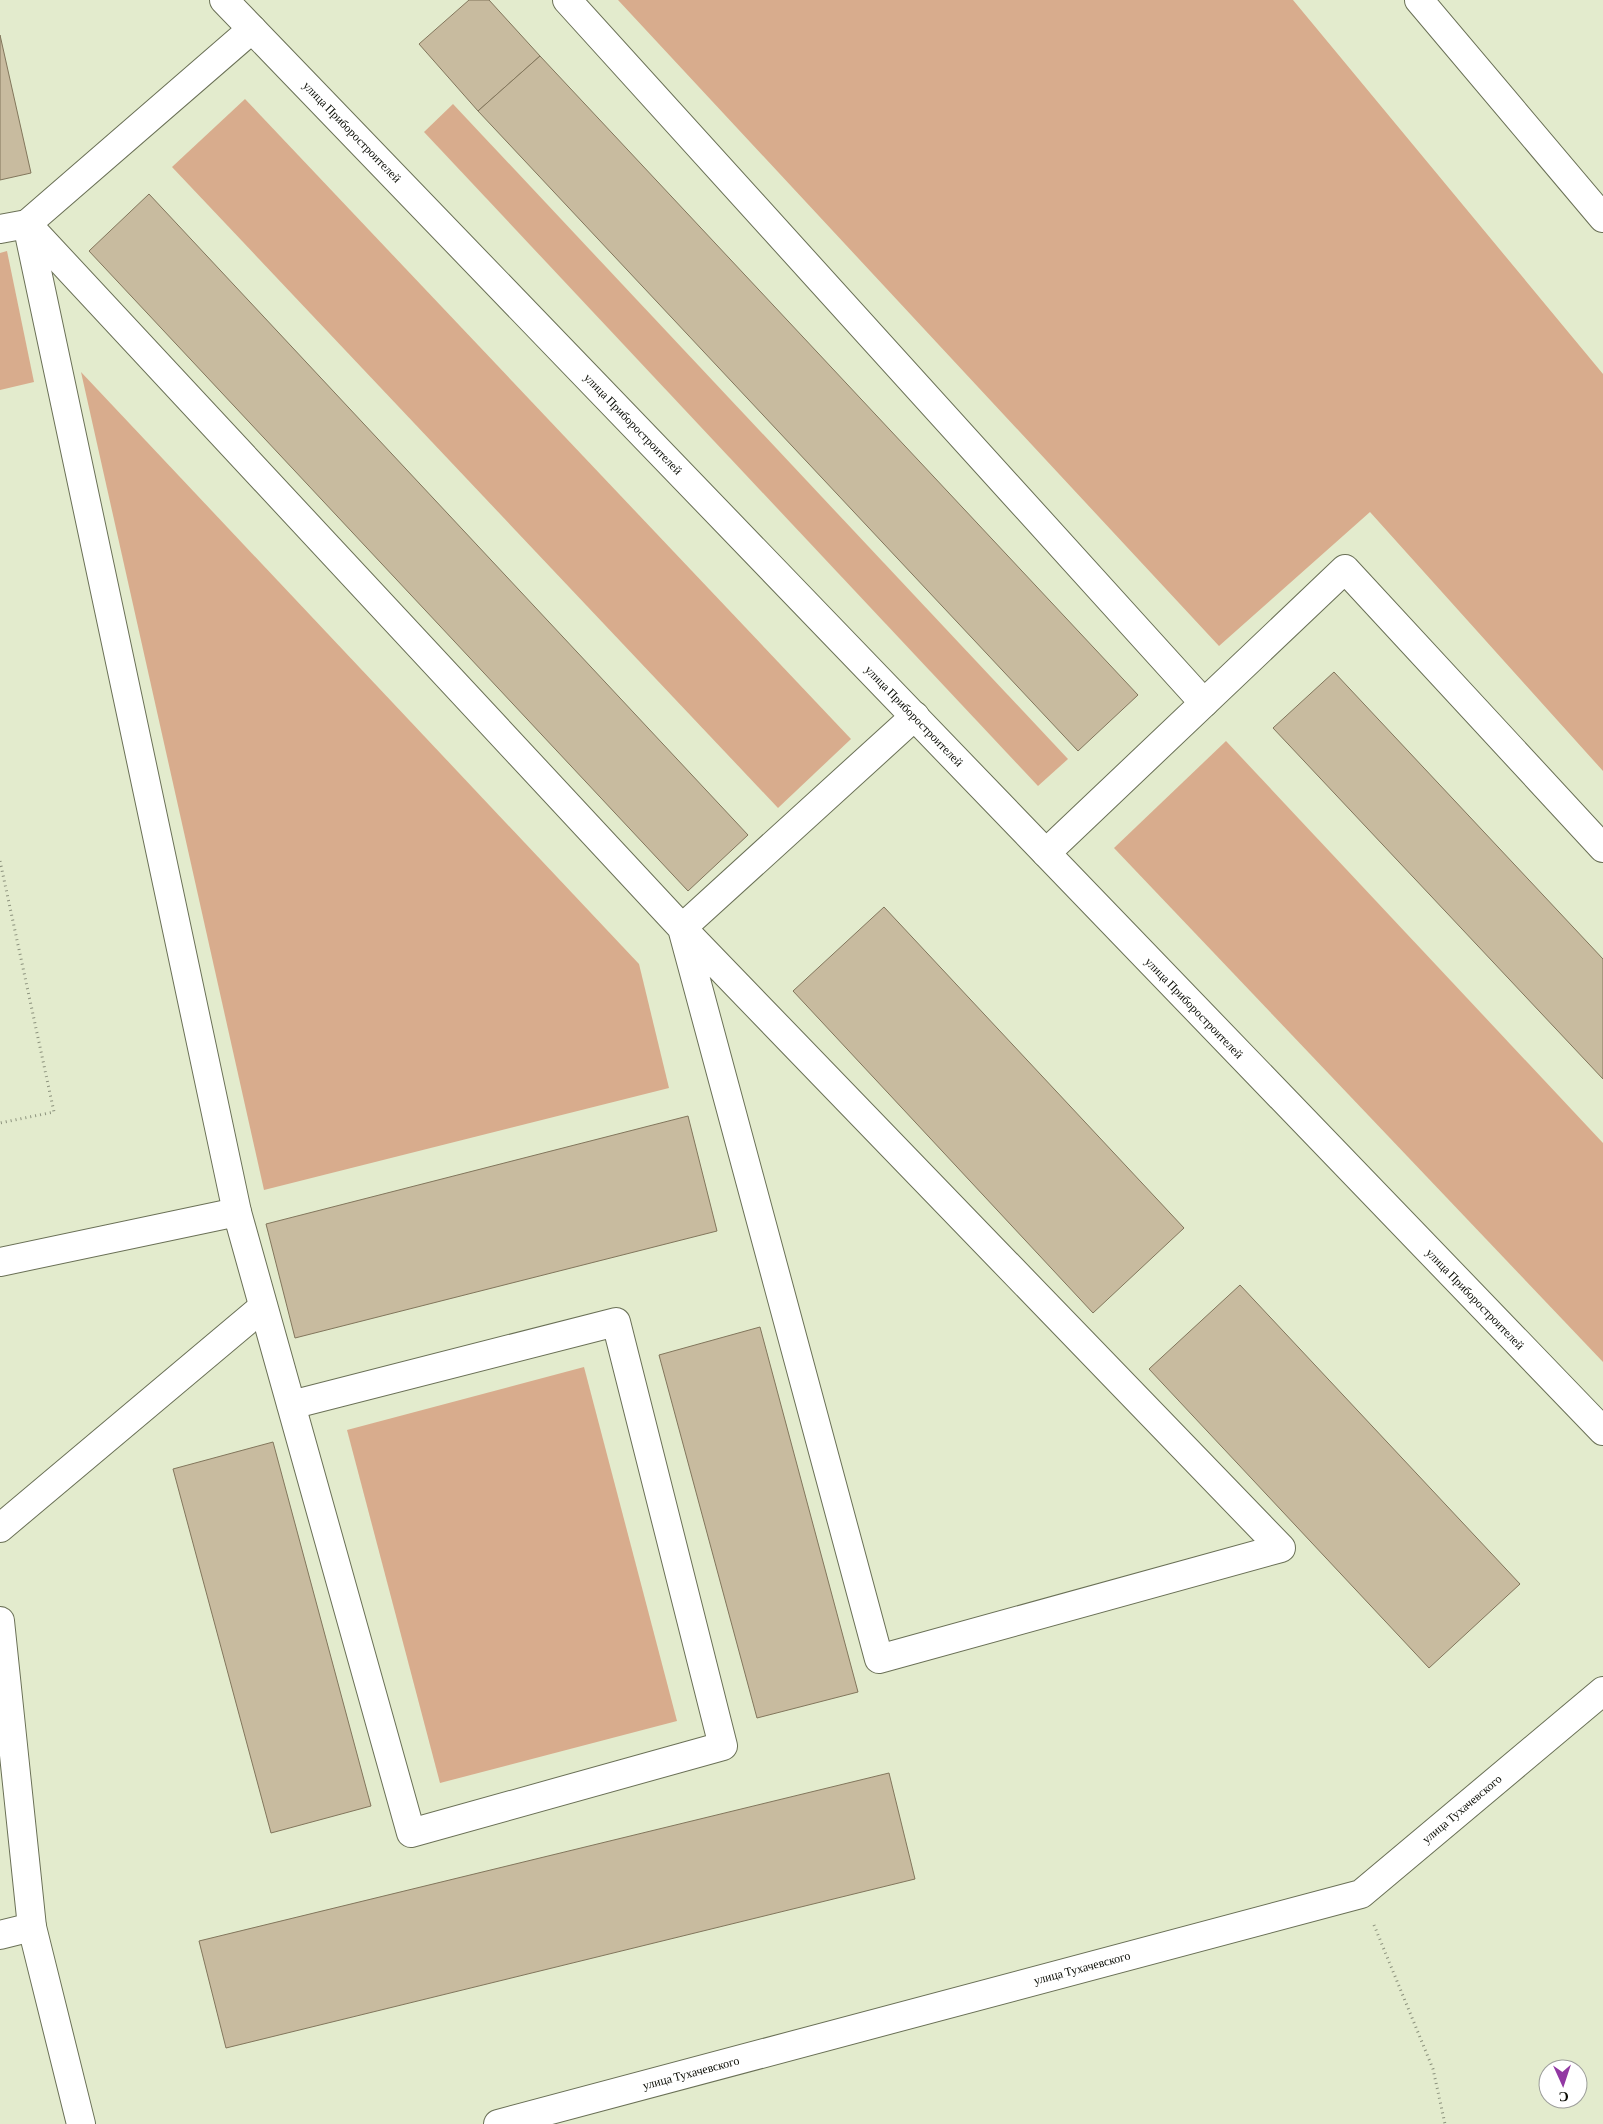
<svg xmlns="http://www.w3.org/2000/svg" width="1603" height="2124" font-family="'Crimson Pro',serif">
	<rect width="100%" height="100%" fill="#e3ebcd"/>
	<g fill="#d8ac8d">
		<path d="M618,0H1293L1603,374V771L1370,512L1219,646Z"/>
		<path d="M245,99L851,739L778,808L172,167Z"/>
		<path d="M453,104L1068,759L1038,786L424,132Z"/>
		<path d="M7,251L34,382L0,390V253Z"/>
		<path d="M81,372L639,964L669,1088L264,1190Z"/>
		<path d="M1226,741L1603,1143V1362L1114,848Z"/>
		<path d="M584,1367L677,1721L440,1783L347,1430Z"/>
	</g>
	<g fill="#c8bb9f" stroke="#82765c">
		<path d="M469,0H489L540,56L478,111L419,44Z"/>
		<path d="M0,35L31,173L0,180Z"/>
		<path d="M540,56L1138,695L1078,751L478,111Z"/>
		<path d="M149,194L748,835L688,891L89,251Z"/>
		<path d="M1334,672L1603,959V1079L1273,728Z"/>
		<path d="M884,907L1184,1228L1093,1313L793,991Z"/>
		<path d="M688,1116L717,1231L295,1338L266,1224Z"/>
		<path d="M1240,1285L1520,1584L1429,1668L1149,1369Z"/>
		<path d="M760,1327L858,1692L757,1718L659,1355Z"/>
		<path d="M273,1442L371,1806L271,1833L173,1469Z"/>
		<path d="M889,1773L915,1879L226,2048L199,1941Z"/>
	</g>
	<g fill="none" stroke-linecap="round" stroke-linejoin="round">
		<defs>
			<g id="minor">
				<path d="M224,0L1603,1431"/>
				<path d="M567,0L1204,703"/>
				<path d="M1419,0L1603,218"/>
				<path d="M252,29L27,224L237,1212L411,1833L723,1746L616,1322L291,1405"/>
				<path d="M0,229L27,224L682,928L1281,1548L879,1659L682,928"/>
				<path d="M1046,853L1345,569L1603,848"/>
				<path d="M682,928L915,716"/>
				<path d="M0,1262L237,1212"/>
				<path d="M0,1528L263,1307"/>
				<path d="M0,1621L32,1927L81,2124"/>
				<path d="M0,1935L32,1927"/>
				<path d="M498,2124L1361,1894L1603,1691"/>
			</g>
		</defs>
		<use href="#minor" stroke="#6a7056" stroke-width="30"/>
		<g stroke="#8c927d" stroke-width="3" stroke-dasharray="1 4" stroke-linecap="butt">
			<path d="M0,861L54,1112L0,1123"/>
			<path d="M1374,1925L1433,2069L1445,2124"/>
		</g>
		<use href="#minor" stroke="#fff" stroke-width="28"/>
	</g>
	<g text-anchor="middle" stroke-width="5" stroke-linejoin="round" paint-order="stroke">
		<g font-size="12" fill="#0a0c04" stroke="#fff">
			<text transform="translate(352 132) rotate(46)" y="4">улица Приборостроителей</text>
			<text transform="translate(633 424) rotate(46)" y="4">улица Приборостроителей</text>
			<text transform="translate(914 716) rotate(46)" y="4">улица Приборостроителей</text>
			<text transform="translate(1194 1008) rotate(46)" y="4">улица Приборостроителей</text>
			<text transform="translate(1475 1299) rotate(46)" y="4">улица Приборостроителей</text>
			<text transform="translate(1462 1809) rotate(-40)" y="4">улица Тухачевского</text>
			<text transform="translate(1082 1968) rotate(-15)" y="4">улица Тухачевского</text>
			<text transform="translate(691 2073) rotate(-15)" y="4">улица Тухачевского</text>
		</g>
	</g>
	<g transform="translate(1563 2084) rotate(177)"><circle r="24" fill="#ffffff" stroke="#9d9e9b"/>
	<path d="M0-4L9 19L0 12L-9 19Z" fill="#9238a3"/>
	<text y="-8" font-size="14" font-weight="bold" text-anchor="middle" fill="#0a0c04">С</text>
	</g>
</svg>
